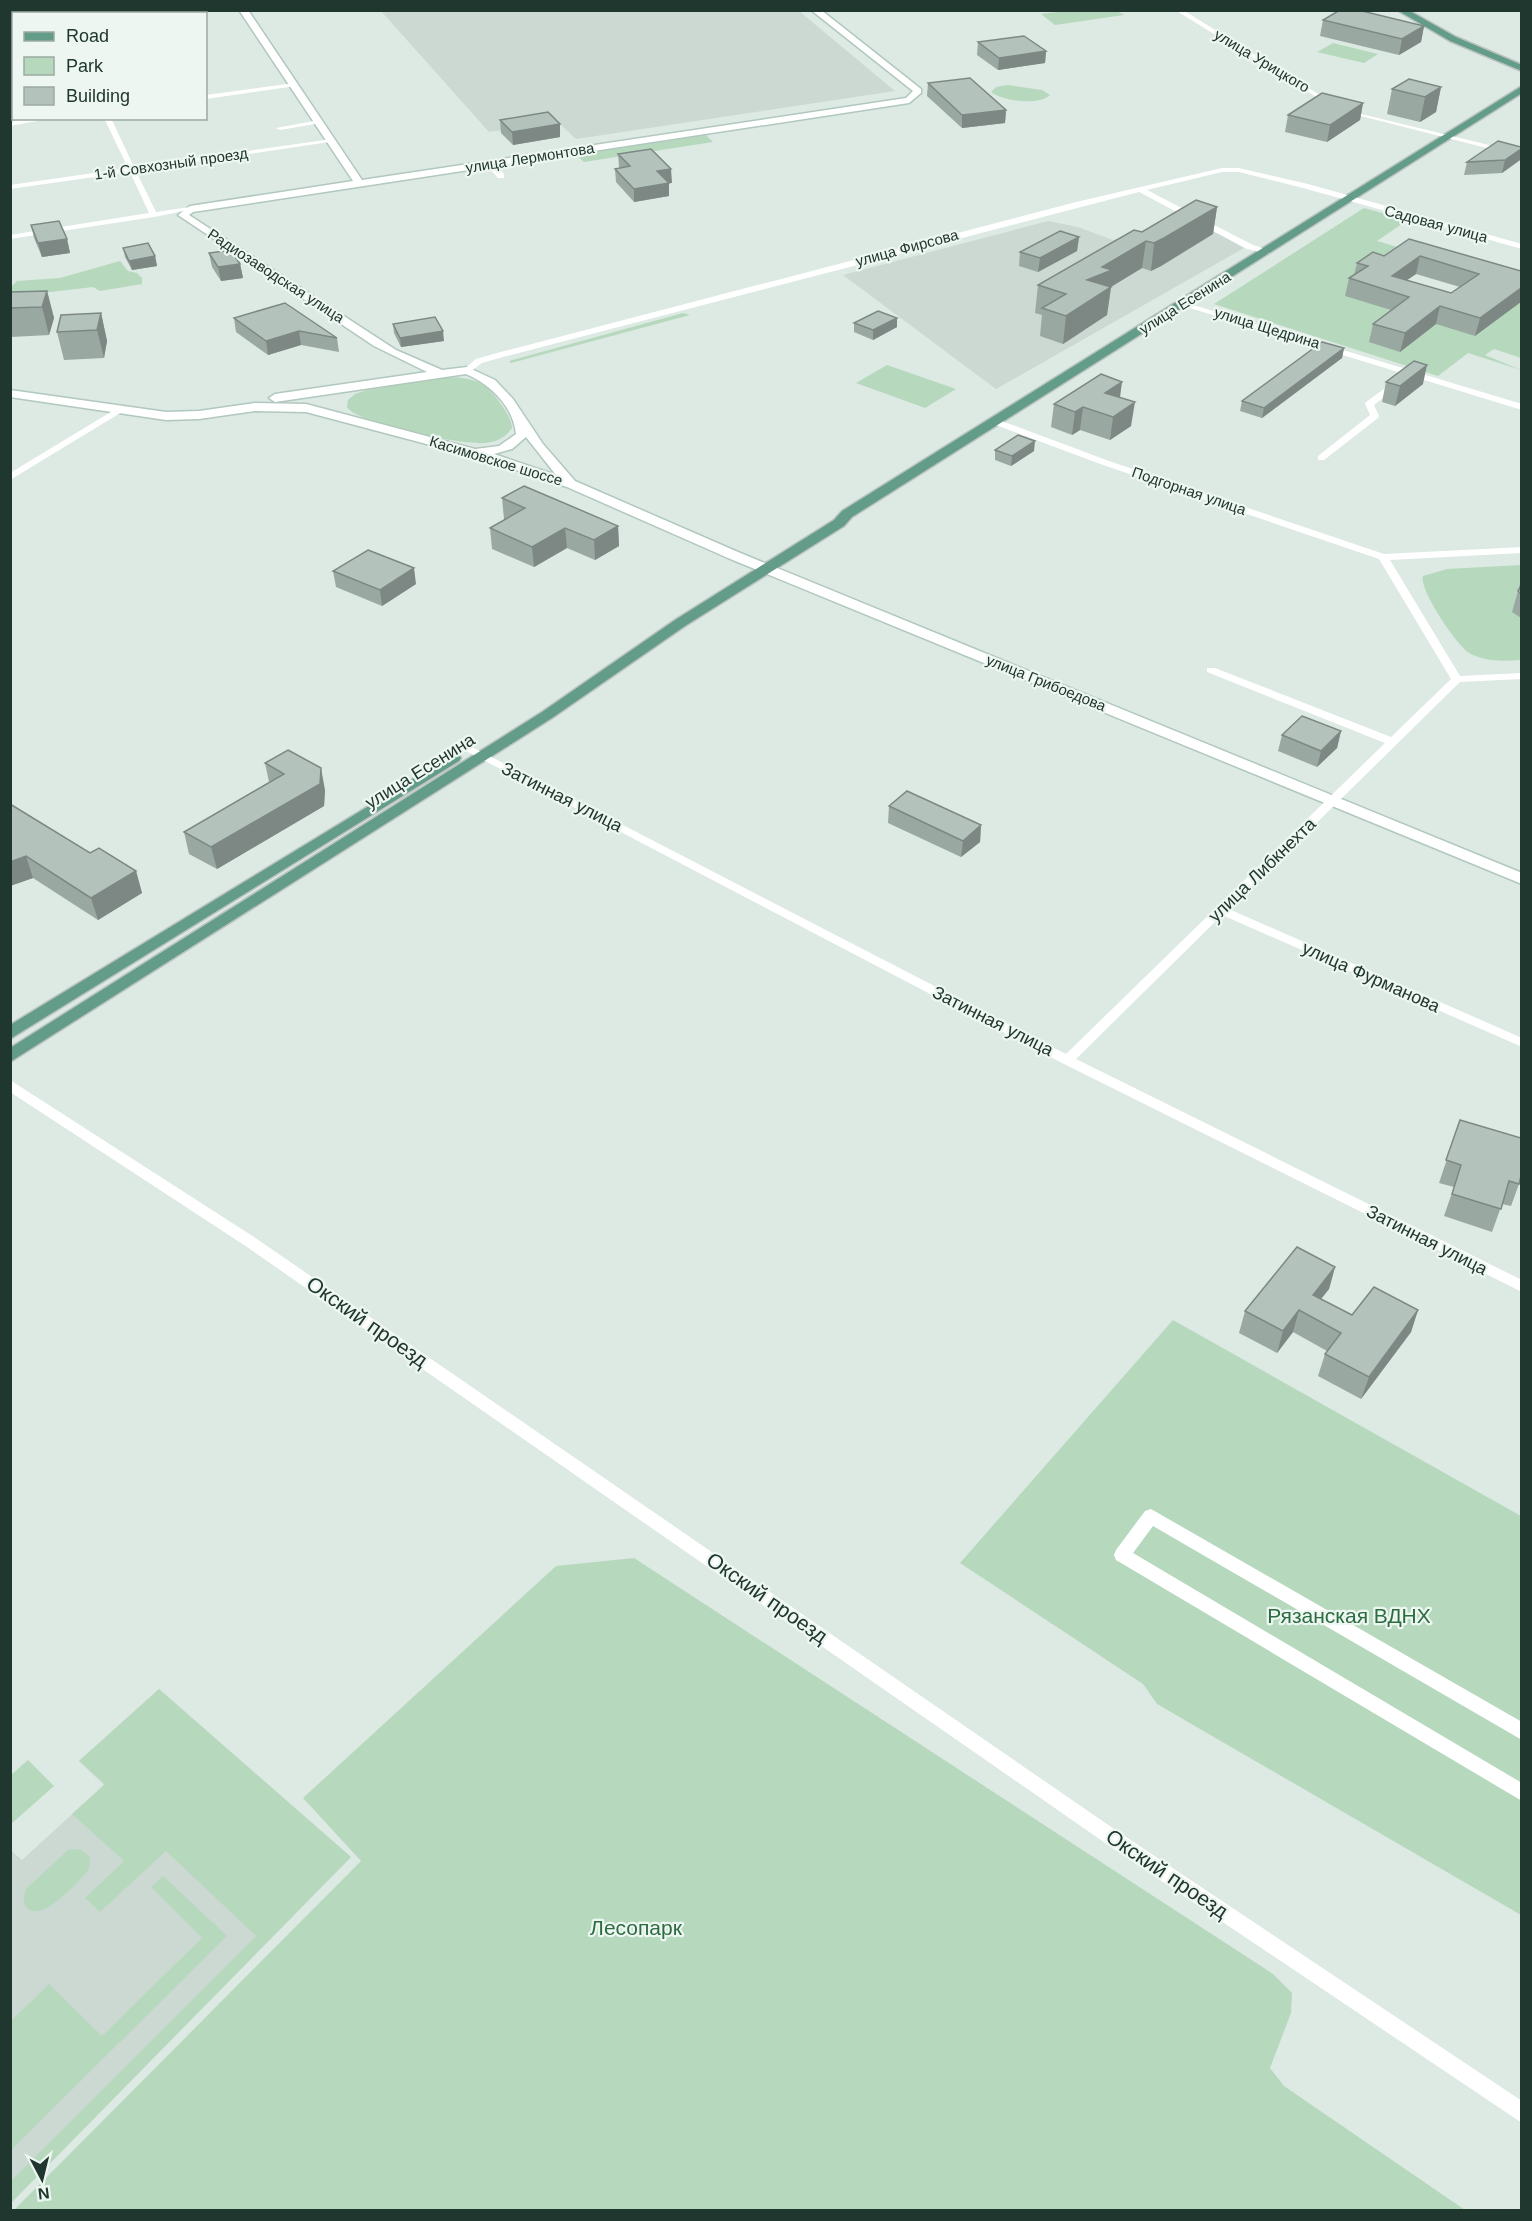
<svg xmlns="http://www.w3.org/2000/svg" width="1532" height="2221" font-family="Arial,sans-serif">
	<rect width="100%" height="100%" fill="#dde9e3"/>
	<g fill="#ccd8d2">
		<path d="M460,10L799,11L895,91L576,139L558,122L489,132L381,11Z"/>
		<path d="M1190,218L1244,248L996,389L843,275L1048,221L1078,227L1113,240Z"/>
		<path d="M159,1689L351,1857L11,2203L10,1850L22,1860L104,1785L79,1761Z"/>
	</g>
	<g fill="#b6d9be">
		<path d="M1066,11H1117L1124,15L1055,25L1041,14Z"/>
		<path d="M1333,43L1378,54L1364,63L1317,52Z"/>
		<path d="M1008,85L1042,90L1050,95C1039,106 1003,101 991,92L996,87Z"/>
		<path d="M703,132L713,142L584,162L573,152Z"/>
		<path d="M1364,208L1408,220L1377,241L1521,283L1405,257L1364,284L1521,302V358L1494,349L1485,355L1521,370L1468,353L1438,376L1214,304Z"/>
		<path d="M120,261L128,271L137,273L142,278V284L100,291L93,287L51,292L27,291L11,303L10,288L17,281L60,278Z"/>
		<path d="M683,313L690,315L511,363L509,361Z"/>
		<path d="M887,365L956,389L925,408L856,383Z"/>
		<path d="M448,377C477,378 487,383 503,407C508,415 511,419 512,428C505,438 496,442 484,443C462,445 357,424 347,407L348,400L355,394L367,390Z"/>
		<path d="M1521,565V660C1504,661 1487,662 1471,654C1458,648 1418,588 1423,576L1447,569Z"/>
		<path d="M1173,1320L1521,1516V1915L1157,1704L1143,1684L960,1563Z"/>
		<path d="M634,1558L1273,1974L1292,1993L1291,2013L1270,2068L1284,2086L1465,2210H14L361,1861L303,1798L556,1566Z"/>
		<path d="M159,1689L351,1857L11,2203V2181L256,1936L166,1851L100,1912L85,1898L124,1861L72,1814L105,1784L79,1761Z"/>
		<path d="M28,1760L54,1786L11,1824V1775Z"/>
		<path d="M75,1849L81,1850L90,1857L89,1870C78,1881 43,1923 27,1908C22,1903 24,1895 26,1889L68,1850Z"/>
		<path d="M163,1876L227,1936L11,2150V2021L49,1984L102,2036L202,1938L151,1887Z"/>
	</g>
	<g fill="none" stroke-linecap="round" stroke-linejoin="round">
		<defs>
			<g id="secondary">
				<path d="M81,10H103L71,14Z"/>
				<path d="M239,10H248L362,180L906,98L913,91L811,10H821L921,89V93L909,103L193,212L189,215L396,350L442,370L467,367L495,380L513,399L543,444L575,481L738,552L1522,873V884L728,558L567,487L483,459L306,412L255,411L199,419L166,420L10,397V390L166,412L199,411L255,403L306,404L475,449L499,446L516,434C513,406 491,385 466,374L275,402L269,398L275,394L427,372L374,346L178,215L190,206L353,181ZM526,437L556,475L494,454L512,449Z"/>
				<rect x="10" y="18" width="4" height="6"/>
			</g>
			<g id="primary">
				<path d="M1397,10H1408L1456,37L1522,65V71L1450,41Z"/>
				<path d="M1522,86V93L852,517L844,526L685,626L552,718L10,1062V1048L542,712L675,620L834,520L842,511Z"/>
				<path d="M454,754L459,755L461,758L459,761L10,1039V1025Z"/>
			</g>
		</defs>
		<use href="#secondary" stroke="#b1c8be" stroke-width="3"/>
		<use href="#primary" stroke="#bcc3c1" stroke-width="3"/>
		<g fill="#fff" fill-rule="evenodd">
			<path d="M1175,10H1183L1336,105L1331,106Z"/>
			<path d="M14,74V78L10,79V75Z"/>
			<path d="M294,83L296,86L206,99V95Z"/>
			<path d="M1357,113L1522,153V157L1357,115Z"/>
			<path d="M33,118H53L10,126V122Z"/>
			<path d="M104,118H111L134,167L332,139L336,141L136,171L156,212L190,207L194,209L154,217L10,239V235L149,213L130,172L10,189V185L128,168Z"/>
			<path d="M319,120L323,122L321,123L280,130L276,128Z"/>
			<path d="M487,162H493L504,174V178H498L487,166Z"/>
			<path d="M1222,168H1239L1308,184L1522,244V249L1303,188L1239,172H1222L1147,190L1253,245L1269,250V254L1247,249L1139,192L503,357L482,363L470,372L463,370L476,359L497,353L1076,202Z"/>
			<path d="M1180,301L1522,404V410L1180,305Z"/>
			<path d="M1395,381L1402,383L1374,405L1379,416L1378,418L1324,460H1318V456L1370,415L1365,404L1366,402Z"/>
			<path d="M119,407L123,410L122,412L10,480V473Z"/>
			<path d="M993,420H999L1109,461L1384,554L1522,547V553L1390,560L1460,676L1522,673V679L1460,682L1229,909L1522,1038V1047L1222,915L1076,1059L1522,1280V1292L1062,1063L462,749L468,746L472,747L1066,1054L1385,743L1207,672V668H1215L1391,737L1451,679L1379,559L1103,465L993,424Z"/>
			<path d="M10,1080L254,1237L1120,1833L1522,2101V2123L1108,1845L244,1245L10,1092Z"/>
			<path d="M1151,1509L1522,1722V1740L1153,1526L1133,1553L1522,1783V1801L1116,1560L1114,1555L1116,1550L1145,1511Z"/>
		</g>
		<use href="#secondary" fill="#fff" fill-rule="evenodd"/>
		<use href="#primary" fill="#639d8a" fill-rule="evenodd"/>
	</g>
	<g fill="#9aa8a2" fill-rule="evenodd">
		<path d="M1323,20L1424,26L1421,42L1399,55L1320,36Z"/>
		<path d="M978,42L1046,51L1045,63L998,70L977,55Z"/>
		<path d="M928,83L1006,110L1005,123L962,128L927,96Z"/>
		<path d="M1441,87L1436,112L1420,122L1387,114L1392,89Z"/>
		<path d="M1363,103L1360,120L1327,142L1285,132L1288,115Z"/>
		<path d="M500,120L560,137L513,145L501,133Z"/>
		<path d="M1521,147L1520,160L1502,173L1464,175L1467,162Z"/>
		<path d="M618,154L672,183H669V196L634,202L616,182L615,169L620,168L619,167Z"/>
		<path d="M1217,207L1213,234L1161,266L1151,271L1142,268L1111,287L1107,315L1063,344L1040,336L1042,315L1035,313L1038,285Z"/>
		<path d="M31,225L67,239L70,253L42,257L34,238Z"/>
		<path d="M1079,237L1077,251L1038,272L1019,266L1020,252Z"/>
		<path d="M1409,239L1521,271L1475,336L1436,324L1400,352L1369,342L1373,324L1391,310L1345,296L1349,278L1354,275L1357,263L1384,256ZM1416,274L1460,287L1451,293L1407,280Z"/>
		<path d="M123,248L155,256L157,266L132,270L125,257Z"/>
		<path d="M209,253L240,264L243,278L221,281L212,267Z"/>
		<path d="M47,291L54,318L49,335L11,337L10,292Z"/>
		<path d="M101,313L107,341L104,358L64,360L57,332Z"/>
		<path d="M234,318L337,338L339,352L301,345L268,355L236,332Z"/>
		<path d="M897,318V327L873,340L854,332V323Z"/>
		<path d="M393,324L444,341L401,347L394,333Z"/>
		<path d="M1344,348L1342,358L1262,418L1240,411L1242,401Z"/>
		<path d="M1386,382L1423,384L1395,406L1382,402Z"/>
		<path d="M1120,398L1131,426L1110,440L1080,430L1072,435L1051,427L1054,404Z"/>
		<path d="M995,450L1034,451L1011,466L995,460Z"/>
		<path d="M502,498L618,526L619,546L595,560L567,548L534,567L492,549L490,528L505,519H504Z"/>
		<path d="M333,571L416,584L382,606L336,587Z"/>
		<path d="M1521,580V618L1512,612Z"/>
		<path d="M1341,731L1337,748L1317,767L1278,751L1282,735Z"/>
		<path d="M265,763L325,790L324,806L217,869L189,854L184,832L269,782Z"/>
		<path d="M10,804L90,853L136,871L142,893L98,920L33,878L10,886Z"/>
		<path d="M889,806L981,825L980,842L961,857L888,823Z"/>
		<path d="M1460,1120L1519,1184L1511,1206L1502,1204L1492,1232L1444,1216L1454,1187L1439,1183Z"/>
		<path d="M1335,1267L1329,1289L1321,1299L1352,1315L1418,1310L1411,1332L1361,1399L1318,1376L1325,1354L1327,1351L1293,1332L1277,1353L1239,1333L1245,1311Z"/>
	</g>
	<g fill="#7d8884">
		<path d="M1424,26L1421,42L1399,55L1402,39Z"/>
		<path d="M1046,51L1045,63L998,70L999,58Z"/>
		<path d="M1441,87L1436,112L1420,122L1425,97Z"/>
		<path d="M1363,103L1360,120L1327,142L1330,125Z"/>
		<path d="M1006,110L1005,123L962,128V115Z"/>
		<path d="M560,124V137L513,145L512,132Z"/>
		<path d="M1521,149L1520,160L1502,173L1505,160Z"/>
		<path d="M671,169L672,183H669V196L634,202V189L657,171Z"/>
		<path d="M1217,207L1213,234L1161,266L1151,271L1154,243Z"/>
		<path d="M1079,237L1077,251L1038,272L1040,258Z"/>
		<path d="M67,239L70,253L42,257L38,243Z"/>
		<path d="M1146,241L1142,268L1109,288L1111,287L1107,315L1063,344L1066,316L1087,280L1102,267Z"/>
		<path d="M155,256L157,266L132,270L129,261Z"/>
		<path d="M1420,256L1416,274L1391,291L1392,276Z"/>
		<path d="M240,264L243,278L221,281L218,267Z"/>
		<path d="M1521,288V302L1475,336L1480,318Z"/>
		<path d="M47,291L54,318L49,335L42,307Z"/>
		<path d="M1440,306L1436,324L1400,352L1405,333Z"/>
		<path d="M101,313L107,341L104,358L97,330Z"/>
		<path d="M897,318V327L873,340V330Z"/>
		<path d="M299,331L301,345L268,355L266,341Z"/>
		<path d="M443,331L444,341L401,347L400,338Z"/>
		<path d="M1344,348L1342,358L1262,418L1264,408Z"/>
		<path d="M1427,365L1423,384L1395,406L1400,386Z"/>
		<path d="M1122,382L1119,405L1105,393Z"/>
		<path d="M1135,402L1131,426L1110,440L1113,417Z"/>
		<path d="M1083,407L1080,430L1072,435L1075,412Z"/>
		<path d="M1035,441L1034,451L1011,466L1012,456Z"/>
		<path d="M618,526L619,546L595,560L594,540Z"/>
		<path d="M565,528L567,548L534,567L532,547Z"/>
		<path d="M414,568L416,584L382,606L380,590Z"/>
		<path d="M1341,731L1337,748L1317,767L1321,751Z"/>
		<path d="M321,768L325,790L324,806L217,869L211,847Z"/>
		<path d="M981,825L980,842L961,857L963,841Z"/>
		<path d="M26,856L33,878L10,886V862Z"/>
		<path d="M136,871L142,893L98,920L91,898Z"/>
		<path d="M1335,1267L1329,1289L1308,1315L1313,1295Z"/>
		<path d="M1299,1310L1293,1332L1277,1353L1283,1331Z"/>
		<path d="M1418,1310L1411,1332L1361,1399L1369,1377Z"/>
	</g>
	<g fill="#b3c3bc" stroke="#7d8884" stroke-width="1.5" fill-rule="evenodd">
		<path d="M1340,10H1358L1424,26L1402,39L1323,20Z"/>
		<path d="M1024,36L1046,51L999,58L978,42Z"/>
		<path d="M970,78L1006,110L962,115L928,83Z"/>
		<path d="M1409,79L1441,87L1425,97L1392,89Z"/>
		<path d="M1322,93L1363,103L1330,125L1288,115Z"/>
		<path d="M548,112L560,124L512,132L500,120Z"/>
		<path d="M1498,141L1521,147V149L1505,160L1467,162Z"/>
		<path d="M651,149L671,169L657,171L669,183L634,189L615,169L630,166L618,154Z"/>
		<path d="M1196,200L1217,207L1164,238L1154,243L1146,241L1102,267L1112,270L1087,280L1111,287L1066,316L1042,308L1066,294L1038,285L1134,230L1142,232Z"/>
		<path d="M59,221L67,239L38,243L31,225Z"/>
		<path d="M1060,231L1079,237L1040,258L1020,252Z"/>
		<path d="M1409,239L1521,271V288L1480,318L1440,306L1405,333L1373,324L1409,297L1349,278L1368,266L1357,263L1373,252L1384,256ZM1420,256L1479,274L1451,293L1392,276Z"/>
		<path d="M148,243L155,256L129,261L123,248Z"/>
		<path d="M231,250L240,264L218,267L209,253Z"/>
		<path d="M47,291L42,307L10,308V292Z"/>
		<path d="M285,303L337,338L299,331L266,341L234,318Z"/>
		<path d="M878,311L897,318L873,330L854,323Z"/>
		<path d="M101,313L97,330L57,332L61,315Z"/>
		<path d="M435,317L443,331L400,338L393,324Z"/>
		<path d="M1322,342L1344,348L1264,408L1242,401Z"/>
		<path d="M1414,361L1427,365L1400,386L1386,382Z"/>
		<path d="M1101,374L1122,382L1105,393L1135,402L1113,417L1083,407L1075,412L1054,404Z"/>
		<path d="M1018,435L1035,441L1012,456L995,450Z"/>
		<path d="M524,486L618,526L594,540L565,528L532,547L490,528L525,508L502,498Z"/>
		<path d="M368,550L414,568L380,590L333,571Z"/>
		<path d="M1521,586V594L1518,591Z"/>
		<path d="M1302,716L1341,731L1321,751L1282,735Z"/>
		<path d="M288,750L321,768L320,784L211,847L184,832L284,774L265,763Z"/>
		<path d="M907,791L981,825L963,841L889,806Z"/>
		<path d="M10,804L90,853L99,848L136,871L91,898L26,856L10,862Z"/>
		<path d="M1460,1120L1521,1138V1176L1519,1184L1509,1181L1501,1209L1452,1194L1461,1165L1446,1160Z"/>
		<path d="M1297,1247L1335,1267L1313,1295L1352,1315L1374,1287L1418,1310L1369,1377L1325,1354L1341,1333L1299,1310L1283,1331L1245,1311Z"/>
	</g>
	<g text-anchor="middle" stroke-width="4.5" stroke-linejoin="round" paint-order="stroke">
		<g font-size="15" fill="#20372f" stroke="#edf6f1">
			<text transform="translate(1262 61) rotate(31)" y="5">улица Урицкого</text>
			<text transform="translate(530 158) rotate(-9)" y="5">улица Лермонтова</text>
			<text transform="translate(171 164) rotate(-8)" y="5">1-й Совхозный проезд</text>
			<text transform="translate(1436 224) rotate(15)" y="5">Садовая улица</text>
			<text transform="translate(907 248) rotate(-15)" y="5">улица Фирсова</text>
			<text transform="translate(276 276) rotate(33)" y="5">Радиозаводская улица</text>
			<text transform="translate(1185 303) rotate(-32)" y="5">улица Есенина</text>
			<text transform="translate(1267 328) rotate(17)" y="5">улица Щедрина</text>
			<text transform="translate(496 461) rotate(17)" y="5">Касимовское шоссе</text>
			<text transform="translate(1189 491) rotate(19)" y="5">Подгорная улица</text>
			<text transform="translate(1046 683) rotate(22)" y="5">улица Грибоедова</text>
		</g>
		<g font-size="18" fill="#20372f" stroke="#edf6f1">
			<text transform="translate(420 771) rotate(-32)" y="6">улица Есенина</text>
			<text transform="translate(562 797) rotate(27)" y="6">Затинная улица</text>
			<text transform="translate(1262 870) rotate(-44)" y="6">улица Либкнехта</text>
			<text transform="translate(1371 977) rotate(24)" y="6">улица Фурманова</text>
			<text transform="translate(993 1021) rotate(27)" y="6">Затинная улица</text>
			<text transform="translate(1427 1240) rotate(27)" y="6">Затинная улица</text>
		</g>
		<g font-size="21" fill="#20372f" stroke="#edf6f1">
			<text transform="translate(367 1322) rotate(35)" y="7">Окский проезд</text>
			<text transform="translate(767 1598) rotate(35)" y="7">Окский проезд</text>
			<text transform="translate(1167 1874) rotate(34)" y="7">Окский проезд</text>
		</g>
		<g font-size="21" fill="#2c6c41" stroke="#edf6f1">
			<text x="1349" y="1623">Рязанская ВДНХ</text>
			<text x="636" y="1935">Лесопарк</text>
		</g>
	</g>
	<rect width="1532" height="2221" fill="none" stroke="#20372f" stroke-width="24"/>
	<rect x="12" y="12" width="195" height="108" fill="#edf6f1" stroke="#9baaa3" stroke-width="1.5"/>
	<rect x="24" y="32" width="30" height="9" fill="#639d8a" stroke="#9baaa3" stroke-width="1.5"/>
	<text x="66" y="42" font-size="18" fill="#20372f">Road</text>
	<rect x="24" y="57" width="30" height="18" fill="#b6d9be" stroke="#9baaa3" stroke-width="1.5"/>
	<text x="66" y="72" font-size="18" fill="#20372f">Park</text>
	<rect x="24" y="87" width="30" height="18" fill="#b3c3bc" stroke="#9baaa3" stroke-width="1.5"/>
	<text x="66" y="102" font-size="18" fill="#20372f">Building</text>
	<g transform="translate(42 2179) rotate(173)" stroke="#edf6f1" stroke-width="4.5" paint-order="stroke">
	<path d="M0-4.5L10 22L0 15L-10 22Z" fill="#20372f"/>
	<text y="-9" font-size="16" font-weight="bold" text-anchor="middle" fill="#20372f">N</text>
	</g>
</svg>
